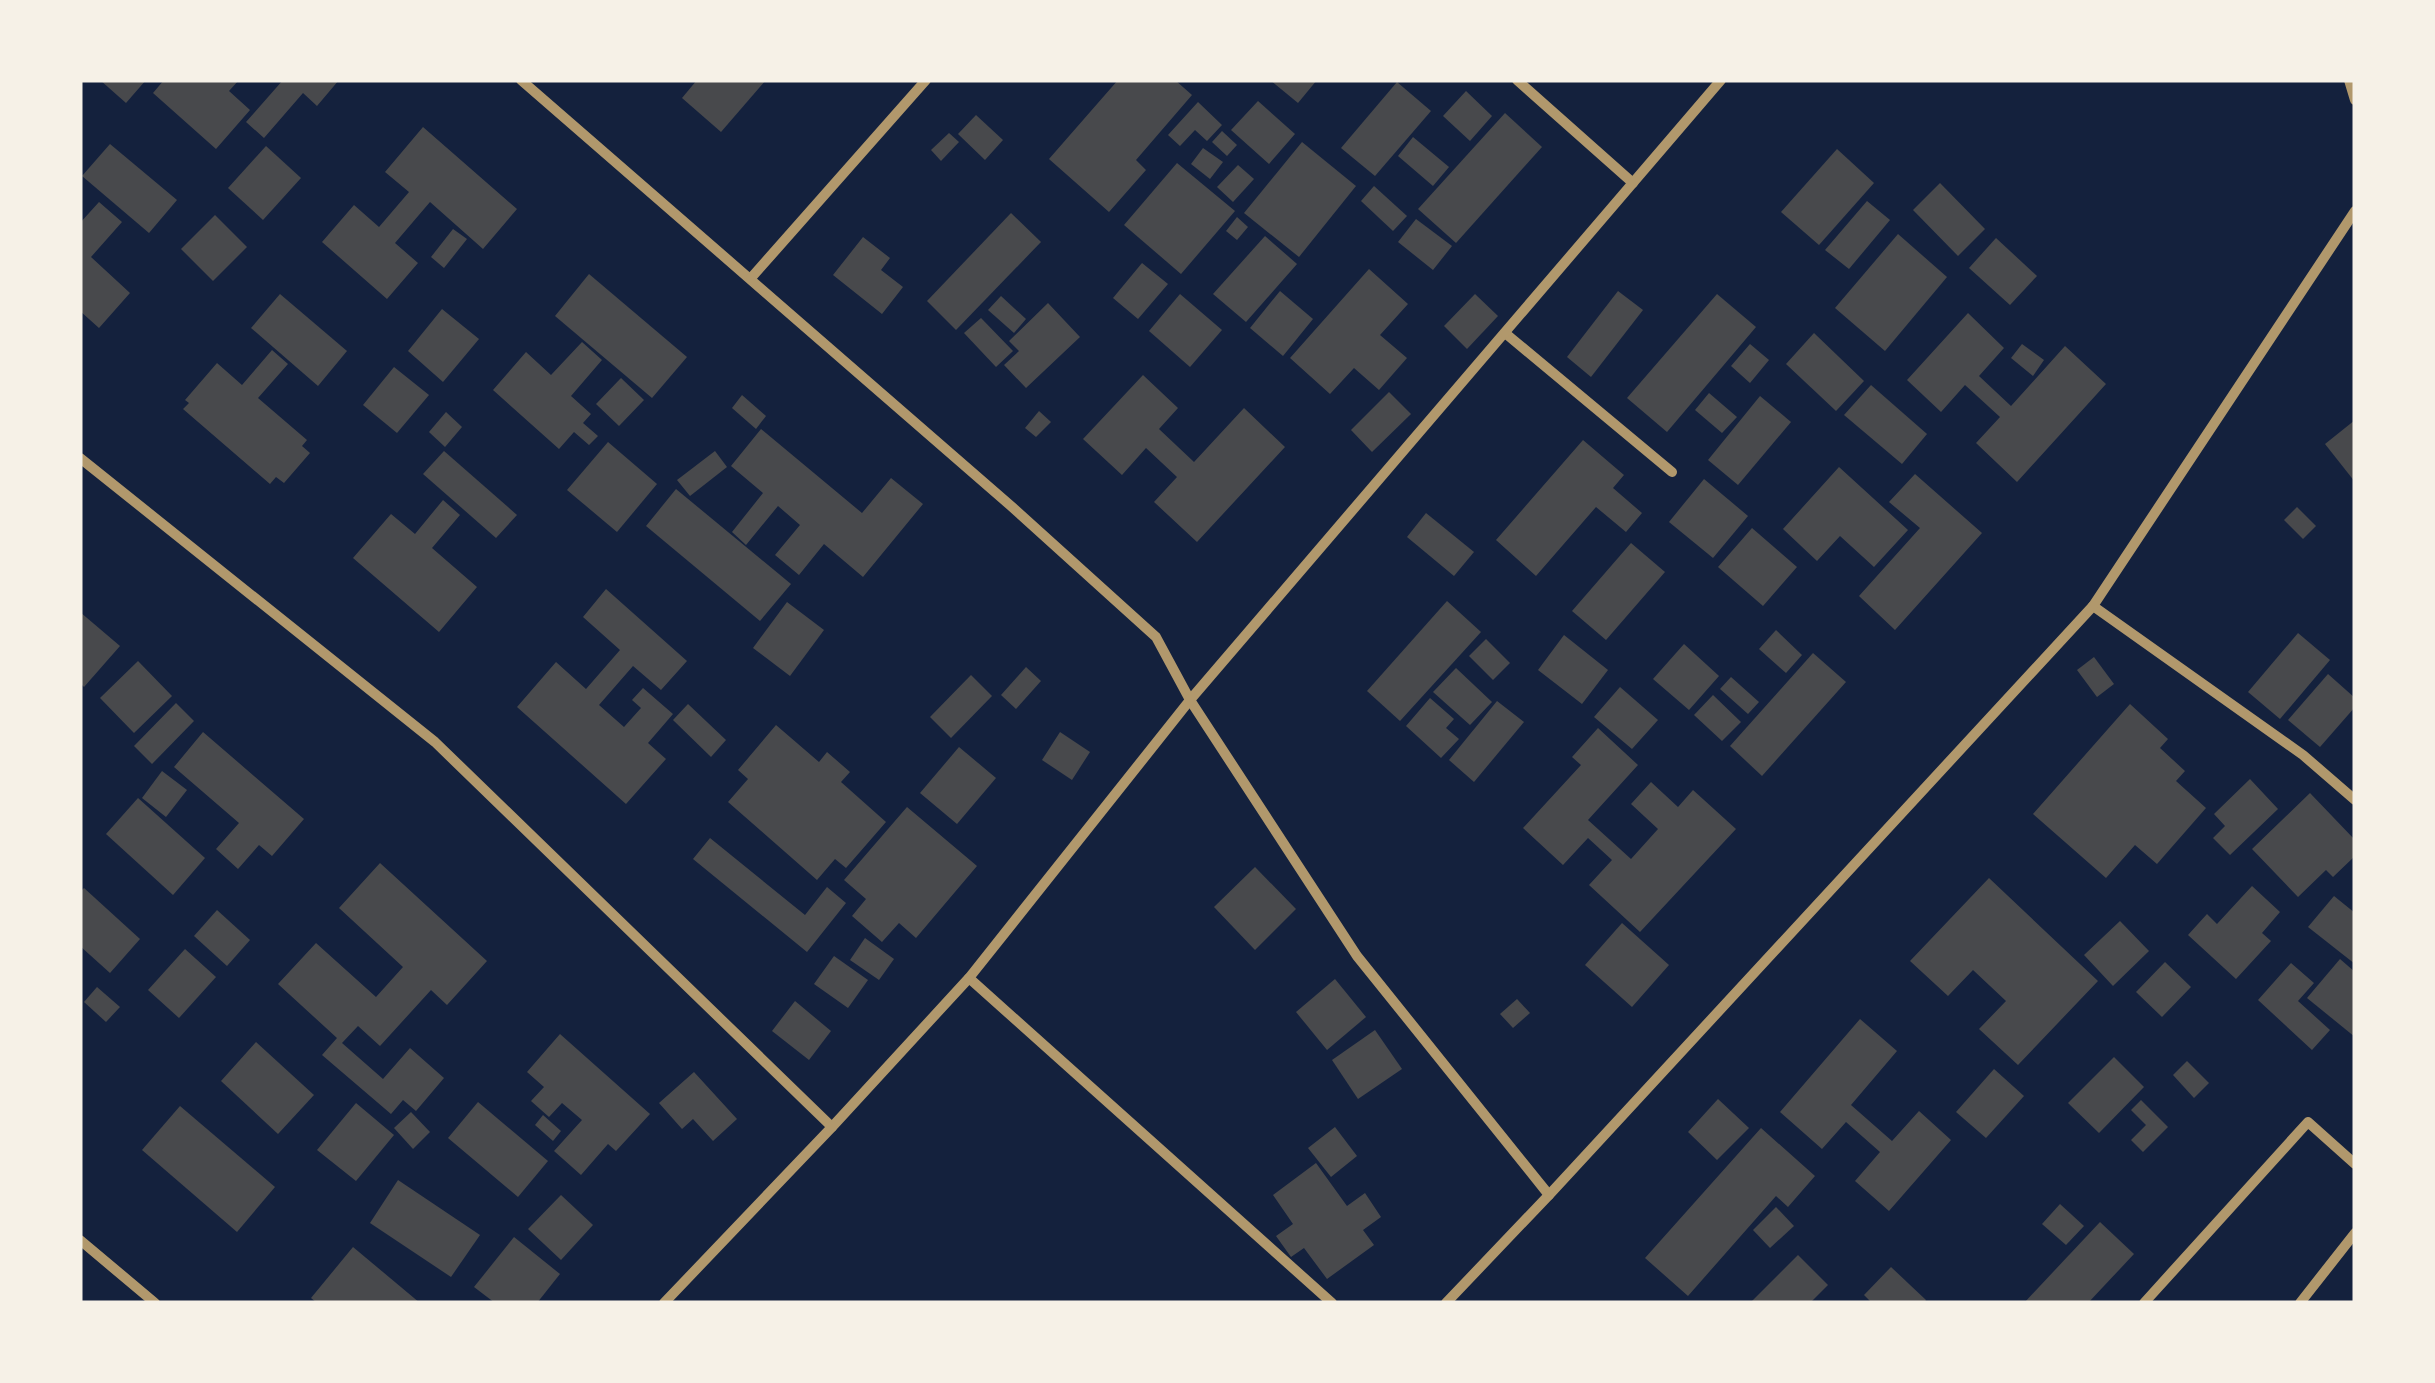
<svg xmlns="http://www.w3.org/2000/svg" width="2435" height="1383" font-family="Montserrat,sans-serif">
	<rect width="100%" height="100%" fill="#14213d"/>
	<g fill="#48494c">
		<path d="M100,80H146L126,103Z"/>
		<path d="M164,80H239L229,91L250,110L216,149L153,93Z"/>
		<path d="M283,80H339L317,106L303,93L264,138L246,122Z"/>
		<path d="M697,80H766L721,132L682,98Z"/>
		<path d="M1118,80H1175L1192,95L1136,160L1146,170L1109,212L1049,159Z"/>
		<path d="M1270,80H1317L1298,103Z"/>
		<path d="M1397,82L1431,111L1375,176L1341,148Z"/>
		<path d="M1466,91L1492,116L1470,141L1443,116Z"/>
		<path d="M1258,101L1295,134L1269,164L1231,130Z"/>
		<path d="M1198,102L1222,125L1207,141L1195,130L1180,146L1168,135Z"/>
		<path d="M1505,113L1542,147L1456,243L1418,209Z"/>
		<path d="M976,115L1003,140L985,160L958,134Z"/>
		<path d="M423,127L517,209L483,249L430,202L395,243L418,263L387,299L322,242L354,205L379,227L409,192L385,172Z"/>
		<path d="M1222,131L1237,145L1227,156L1212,142Z"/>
		<path d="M949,133L959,142L941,161L931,150Z"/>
		<path d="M1413,137L1449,167L1433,186L1398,156Z"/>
		<path d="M1302,142L1356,186L1299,257L1244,213Z"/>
		<path d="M110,144L177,200L149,233L82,176Z"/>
		<path d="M266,146L301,178L263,220L228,188Z"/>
		<path d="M1203,148L1223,162L1210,179L1191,164Z"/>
		<path d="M1837,149L1874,183L1819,245L1781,212Z"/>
		<path d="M1177,163L1235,211L1181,274L1124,225Z"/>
		<path d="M1238,165L1254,179L1233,202L1217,187Z"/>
		<path d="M1940,183L1985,229L1958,256L1913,210Z"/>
		<path d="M1374,186L1407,216L1393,231L1361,201Z"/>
		<path d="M1867,201L1890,220L1849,269L1825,250Z"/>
		<path d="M99,202L122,222L91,257L130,293L99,328L80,311V223Z"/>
		<path d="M1011,213L1041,242L956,330L927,301Z"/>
		<path d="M215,215L247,247L213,281L181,249Z"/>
		<path d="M1237,217L1248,227L1237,240L1226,231Z"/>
		<path d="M1416,219L1452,246L1433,270L1398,242Z"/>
		<path d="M453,229L467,239L444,268L431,257Z"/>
		<path d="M1898,234L1947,277L1885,351L1835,308Z"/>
		<path d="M1265,236L1297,264L1246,322L1213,294Z"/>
		<path d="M863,237L890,258L881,270L903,287L882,314L833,275Z"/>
		<path d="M1996,238L2037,276L2010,305L1969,268Z"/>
		<path d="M1142,263L1168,284L1138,319L1113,298Z"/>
		<path d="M1369,269L1408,304L1380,335L1407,358L1379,390L1354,368L1330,394L1290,358Z"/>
		<path d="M589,274L687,357L652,398L555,316Z"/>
		<path d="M1280,291L1313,319L1283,356L1250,328Z"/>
		<path d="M1618,291L1643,310L1591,377L1567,357Z"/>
		<path d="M280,294L347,351L318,386L251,328Z"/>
		<path d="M1180,294L1222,330L1190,367L1149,331Z"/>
		<path d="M1475,294L1498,316L1467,349L1444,326Z"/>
		<path d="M1717,294L1756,327L1667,432L1627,398Z"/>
		<path d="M1001,296L1026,319L1014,333L988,310Z"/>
		<path d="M1048,303L1080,337L1026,388L1004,365L1019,351L1009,341Z"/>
		<path d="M442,309L479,339L443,382L408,351Z"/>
		<path d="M1968,313L2004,348L1979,376L2011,406L2065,346L2106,384L2017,482L1976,443L2000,417L1965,385L1941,412L1907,380Z"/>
		<path d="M981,318L1013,351L996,367L964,333Z"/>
		<path d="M1814,333L1864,381L1836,411L1786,364Z"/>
		<path d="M582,342L602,360L571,396L591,414L583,423L598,436L589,445L574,432L559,449L493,390L526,352L551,375Z"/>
		<path d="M1750,344L1769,360L1750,383L1731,366Z"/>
		<path d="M2022,344L2044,360L2033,376L2011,358Z"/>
		<path d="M272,350L288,364L258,398L307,440L302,446L310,453L284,483L276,477L270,484L183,409L189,403L185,400L217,363L242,385Z"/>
		<path d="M394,367L429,395L397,433L363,405Z"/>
		<path d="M1143,375L1178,408L1159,429L1194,462L1244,408L1285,447L1197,542L1154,502L1177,477L1146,448L1122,475L1083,439Z"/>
		<path d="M621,378L644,400L619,426L596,404Z"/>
		<path d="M1871,385L1927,434L1902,464L1844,415Z"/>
		<path d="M1389,392L1411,414L1372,452L1351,430Z"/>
		<path d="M1709,393L1737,417L1722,433L1695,410Z"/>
		<path d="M742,395L766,416L756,429L732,408Z"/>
		<path d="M1760,396L1791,422L1738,485L1708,460Z"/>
		<path d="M1039,411L1051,422L1036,437L1025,428Z"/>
		<path d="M446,412L462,427L445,447L429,432Z"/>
		<path d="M2355,420V482L2325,444Z"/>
		<path d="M761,429L862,513L891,478L923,504L863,577L824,544L799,575L775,555L800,525L778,506L746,545L732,532L763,493L731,466Z"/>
		<path d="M1583,440L1624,475L1613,488L1642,513L1626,532L1596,507L1536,576L1496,540Z"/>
		<path d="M608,442L657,484L617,532L567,490Z"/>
		<path d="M444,451L517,515L496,538L423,474Z"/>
		<path d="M715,451L727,467L690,496L677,480Z"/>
		<path d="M1839,467L1908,530L1874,567L1840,536L1817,561L1783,529Z"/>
		<path d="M1915,474L1982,533L1895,630L1859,596L1920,528L1889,502Z"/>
		<path d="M1704,479L1748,516L1713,558L1669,522Z"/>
		<path d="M676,489L791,584L760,621L646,526Z"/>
		<path d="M443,500L460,515L432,548L477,587L439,632L353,558L391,514L415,534Z"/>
		<path d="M2297,507L2316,526L2303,539L2284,520Z"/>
		<path d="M1426,513L1474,552L1454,576L1407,537Z"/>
		<path d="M1752,528L1797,567L1763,606L1718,567Z"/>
		<path d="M1631,543L1665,572L1606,640L1572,611Z"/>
		<path d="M606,589L687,661L661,690L633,666L599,705L624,727L641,708L632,700L643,688L673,714L648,743L666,759L626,804L517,707L556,662L586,689L620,650L583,617Z"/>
		<path d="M1447,601L1481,632L1400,721L1367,691Z"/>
		<path d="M787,602L824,630L790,676L753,648Z"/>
		<path d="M80,612L120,646L84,687L80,683Z"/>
		<path d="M1776,630L1802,655L1786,673L1759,649Z"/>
		<path d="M2298,633L2330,660L2280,719L2248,692Z"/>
		<path d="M1564,635L1608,670L1582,704L1538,670Z"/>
		<path d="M1486,639L1510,663L1493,680L1469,656Z"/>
		<path d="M1684,644L1719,676L1689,710L1653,679Z"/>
		<path d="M1813,653L1846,682L1762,776L1730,746Z"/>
		<path d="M2094,657L2114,684L2097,697L2077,670Z"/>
		<path d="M138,661L172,696L134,733L100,698Z"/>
		<path d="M1026,667L1041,681L1016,709L1001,695Z"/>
		<path d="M1456,668L1492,702L1470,725L1433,692Z"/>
		<path d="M2328,674L2355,698V707L2320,747L2288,720Z"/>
		<path d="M971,675L992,696L951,738L930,717Z"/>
		<path d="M1731,677L1759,702L1748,714L1720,689Z"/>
		<path d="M1620,687L1658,720L1632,749L1594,717Z"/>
		<path d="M1713,695L1741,722L1722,741L1694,715Z"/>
		<path d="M1430,698L1454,719L1446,728L1459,739L1441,758L1406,726Z"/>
		<path d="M1497,701L1524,722L1474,782L1449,760Z"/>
		<path d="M176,703L194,721L152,764L134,746Z"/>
		<path d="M688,704L726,740L711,757L673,720Z"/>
		<path d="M2130,704L2168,739L2160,748L2185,771L2176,781L2206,808L2157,864L2135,845L2106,878L2033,814Z"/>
		<path d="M776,725L819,762L827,752L850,772L841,782L886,822L846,868L835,859L817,880L728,802L748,779L738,770Z"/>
		<path d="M1598,728L1638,765L1588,820L1631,859L1658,829L1631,804L1651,782L1678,807L1693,790L1736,829L1640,932L1589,885L1612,860L1588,838L1563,865L1523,828L1581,765L1572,757Z"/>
		<path d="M203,732L304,819L272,856L259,845L238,869L216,849L239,823L174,767Z"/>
		<path d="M1060,732L1090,752L1072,780L1042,760Z"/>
		<path d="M959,747L996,778L957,824L920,793Z"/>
		<path d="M162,771L187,790L166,817L142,798Z"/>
		<path d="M2250,779L2278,809L2230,855L2213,838L2225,826L2214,814Z"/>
		<path d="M2310,793L2355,840V856L2333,877L2326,870L2298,897L2252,849Z"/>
		<path d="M138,798L205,858L173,895L106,834Z"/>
		<path d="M907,807L977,866L916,938L899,923L882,942L852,916L866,899L844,880Z"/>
		<path d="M710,838L805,915L827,887L846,903L807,952L693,859Z"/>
		<path d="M380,863L487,961L447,1005L431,990L380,1046L358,1026L342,1043L383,1079L410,1048L444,1078L416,1111L403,1100L391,1114L322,1055L337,1038L278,984L316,943L376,997L403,967L339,908Z"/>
		<path d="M1255,867L1296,909L1255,950L1214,907Z"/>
		<path d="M1989,878L2098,981L2018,1065L1979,1029L2006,1001L1973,970L1948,996L1910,961Z"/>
		<path d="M2252,886L2280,912L2262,933L2271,941L2236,979L2188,935L2207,914L2217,924Z"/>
		<path d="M84,888L140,939L110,973L80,946V892Z"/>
		<path d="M2334,896L2355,913V964L2308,927Z"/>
		<path d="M217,910L250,940L227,966L194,936Z"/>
		<path d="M2120,921L2149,951L2113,986L2084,955Z"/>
		<path d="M1622,923L1669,965L1632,1007L1585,965Z"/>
		<path d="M865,938L894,959L879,980L850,960Z"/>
		<path d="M185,949L216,977L179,1018L148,990Z"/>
		<path d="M834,956L868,980L848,1008L814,984Z"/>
		<path d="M2340,959L2355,972V1037L2307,998Z"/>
		<path d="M2165,962L2191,987L2162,1017L2136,992Z"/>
		<path d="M2291,963L2314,983L2298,1001L2330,1030L2312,1050L2258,1000Z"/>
		<path d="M1335,979L1366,1017L1327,1050L1296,1012Z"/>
		<path d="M97,987L120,1007L106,1022L84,1002Z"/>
		<path d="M1517,999L1530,1013L1513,1028L1500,1014Z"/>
		<path d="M795,1001L831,1031L809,1060L772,1031Z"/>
		<path d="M1860,1019L1897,1051L1851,1105L1892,1141L1919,1111L1951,1140L1889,1211L1855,1181L1880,1152L1846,1122L1822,1149L1780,1112Z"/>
		<path d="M1375,1030L1402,1069L1358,1099L1332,1060Z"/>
		<path d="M560,1034L650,1114L616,1151L608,1144L581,1175L554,1151L582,1120L562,1103L549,1117L531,1101L544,1087L527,1072Z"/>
		<path d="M256,1042L314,1095L278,1134L221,1081Z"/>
		<path d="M2114,1057L2144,1087L2099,1133L2068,1103Z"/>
		<path d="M2187,1061L2209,1083L2194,1098L2173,1075Z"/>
		<path d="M1994,1069L2024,1096L1986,1138L1956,1112Z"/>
		<path d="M694,1072L737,1119L713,1141L693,1119L682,1129L659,1103Z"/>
		<path d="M1718,1099L1749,1128L1717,1160L1688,1132Z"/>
		<path d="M2141,1100L2168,1127L2143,1152L2131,1140L2146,1125L2131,1110Z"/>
		<path d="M478,1102L548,1161L518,1197L448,1138Z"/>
		<path d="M356,1103L394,1135L356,1181L317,1150Z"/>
		<path d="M180,1106L275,1187L237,1232L142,1150Z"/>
		<path d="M411,1112L430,1132L413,1149L394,1128Z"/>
		<path d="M543,1115L561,1131L553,1141L535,1125Z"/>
		<path d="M1335,1127L1357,1156L1331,1177L1308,1148Z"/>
		<path d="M1761,1128L1815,1176L1788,1207L1776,1196L1688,1296L1645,1258Z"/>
		<path d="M1316,1163L1347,1206L1365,1193L1381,1217L1363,1230L1374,1245L1327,1279L1304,1248L1291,1257L1276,1236L1293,1224L1273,1195Z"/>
		<path d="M398,1180L480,1235L451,1277L370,1223Z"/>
		<path d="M561,1195L593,1225L561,1260L528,1229Z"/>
		<path d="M2060,1204L2084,1226L2066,1245L2042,1224Z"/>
		<path d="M1776,1207L1794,1226L1770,1248L1753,1230Z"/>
		<path d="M2100,1222L2134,1254L2088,1303H2024Z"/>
		<path d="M514,1237L560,1274L537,1303H495L474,1287Z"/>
		<path d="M353,1247L420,1303H317L311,1298Z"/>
		<path d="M1798,1255L1828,1285L1810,1303H1750Z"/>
		<path d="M1891,1267L1926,1300L1924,1303H1872L1864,1295Z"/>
	</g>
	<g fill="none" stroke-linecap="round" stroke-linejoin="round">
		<g stroke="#b1986c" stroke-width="10">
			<path d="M521,80L1011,506L1156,637L1190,700L1357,956L1549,1195"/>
			<path d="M1517,80L1633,183"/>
			<path d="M2349,80L2355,100"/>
			<path d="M751,278L926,80"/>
			<path d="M1505,333L1672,472"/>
			<path d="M80,458L435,742L832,1127"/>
			<path d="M2093,606L2303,755L2355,800"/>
			<path d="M969,978L1332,1303"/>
			<path d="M80,1240L155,1303"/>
			<path d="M664,1303L832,1127L969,978L1190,700L1721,80"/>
			<path d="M1446,1303L1549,1195L2093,606L2355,211"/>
			<path d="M2144,1303L2308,1122L2355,1164"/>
			<path d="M2300,1303L2355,1233"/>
		</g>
	</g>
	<rect width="2435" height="1383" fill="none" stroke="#f6f1e7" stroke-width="165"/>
</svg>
